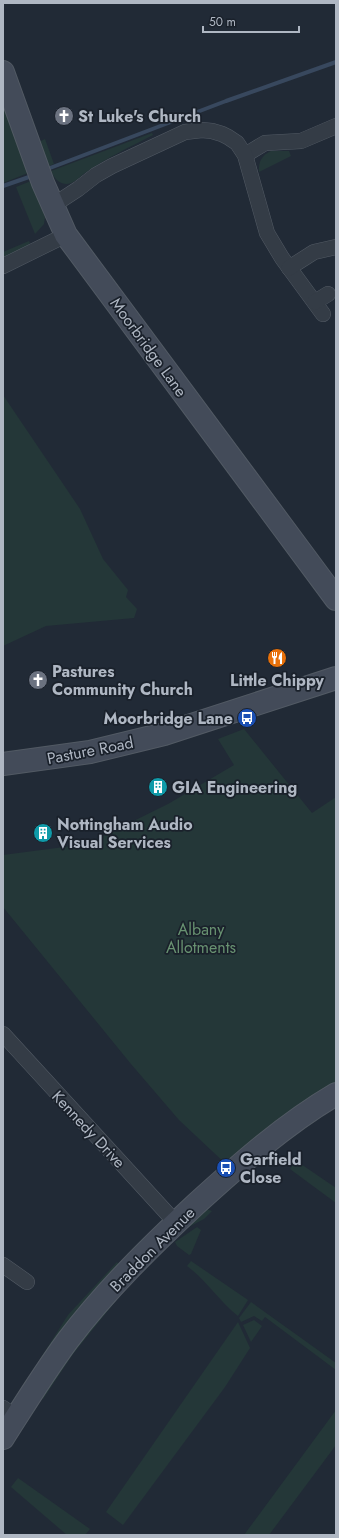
<svg xmlns="http://www.w3.org/2000/svg" width="339" height="1538" font-family="Jost,sans-serif">
	<rect width="100%" height="100%" fill="#212a36"/>
	<g fill="#243738">
		<path d="M3,99L28,173L3,183Z"/>
		<path d="M152,133L153,135C130,147 106,158 85,173C79,177 75,183 67,184C59,184 54,178 51,171Z"/>
		<path d="M45,139L54,164L49,166L39,142Z"/>
		<path d="M271,151H289L291,156L259,172C258,162 262,155 271,151Z"/>
		<path d="M31,181L45,217L44,224L35,234L16,187Z"/>
		<path d="M29,241L30,243L29,245L3,259V252Z"/>
		<path d="M3,395L80,509L103,559L128,590L126,597L137,609L134,618L46,626L3,646Z"/>
		<path d="M244,729L312,813L336,797V1087L228,1166L179,1120L131,1064L3,907V855L87,844L168,804L234,765L218,739Z"/>
		<path d="M295,1160L336,1188V1203L290,1169Z"/>
		<path d="M206,1209L212,1211L204,1219L183,1230Z"/>
		<path d="M197,1227L201,1230L191,1254L189,1255L177,1246L175,1242Z"/>
		<path d="M191,1261L248,1300L238,1316C219,1301 206,1280 187,1266Z"/>
		<path d="M117,1262L122,1268L23,1396L18,1394L68,1315Z"/>
		<path d="M139,1272L73,1354L43,1399L42,1397L51,1374Z"/>
		<path d="M251,1302L336,1363V1370L265,1317L262,1321L254,1316L241,1322L239,1318Z"/>
		<path d="M254,1320L262,1326L251,1342L243,1325Z"/>
		<path d="M238,1322L250,1348L225,1387L123,1525L106,1512Z"/>
		<path d="M336,1410V1445L269,1535H244Z"/>
		<path d="M18,1478L90,1529L85,1535H67L11,1487Z"/>
	</g>
	<g fill="none" stroke-linecap="round" stroke-linejoin="round">
		<g stroke="#38485e" stroke-width="4">
			<path d="M50,168L226,101L336,62"/>
			<path d="M3,186L29,177"/>
		</g>
		<defs>
			<g id="street">
				<path d="M245,155L265,143L301,141L336,126"/>
				<path d="M52,206L78,189L96,175L112,166L185,132L202,130L212,131L222,134L228,137L237,143L245,155L267,233L282,258L323,314"/>
				<path d="M3,266L66,235"/>
				<path d="M289,268L314,252L336,247"/>
				<path d="M315,302L328,294"/>
				<path d="M3,1034L176,1223"/>
				<path d="M3,1265L27,1282"/>
				<path d="M3,1408L16,1417"/>
			</g>
			<g id="secondary">
				<path d="M3,72L43,183L66,235L336,599"/>
				<path d="M3,764L90,752L164,734L336,678"/>
				<path d="M3,1438C24,1405 45,1371 68,1340C106,1290 151,1246 196,1204C240,1164 285,1124 336,1094"/>
			</g>
		</defs>
		<use href="#street" stroke="#525a64" stroke-width="16"/>
		<use href="#secondary" stroke="#525a64" stroke-width="24"/>
		<use href="#street" stroke="#343c46" stroke-width="15"/>
		<use href="#secondary" stroke="#434b59" stroke-width="22"/>
	</g>
	<defs>
		<symbol id="church-disc" viewBox="-11 -11 22 22"><circle r="9.5" fill="#6b7280" stroke="#1a212b"/><path d="M-1.2-6h2.4v3.5h3.3v2.4h-3.3V6h-2.4V-.1h-3.3v-2.4h3.3Z" fill="#fff"/></symbol>
		<symbol id="restaurant-disc" viewBox="-11 -11 22 22"><circle r="9.5" fill="#e8710a" stroke="#1a212b"/><path d="M-5-6h1v4h1v-4h1v4h1v-4h1v5L-1.5 .5V6h-2V.5L-5-1ZM5-6V6H3V1.5H1.5Q1.5-4 5-6Z" fill="#fff"/></symbol>
		<symbol id="bus-disc" viewBox="-11 -11 22 22"><circle r="9.5" fill="#1a4fb4" stroke="#1a212b"/><path d="M-5-6H5V4H4V6H2V4H-2V6H-4V4H-5ZM-3.5-4V0h7V-4ZM-3.5 1.2v1.5H-2V1.2ZM2 1.2v1.5H3.5V1.2Z" fill="#fff"/></symbol>
		<symbol id="building-disc" viewBox="-11 -11 22 22"><circle r="9.5" fill="#0f9aa8" stroke="#1a212b"/><path d="M-4-6H4V6H1V3H-1V6H-4ZM-2.5-4.3h1.7v1.8h-1.7ZM.8-4.3h1.7v1.8H.8ZM-2.5-1h1.7V.8h-1.7ZM.8-1h1.7V.8H.8Z" fill="#fff"/></symbol>
	</defs>
	<g fill-rule="evenodd">
		<use href="#church-disc" x="53" y="105" width="22" height="22"/>
		<use href="#restaurant-disc" x="266" y="647" width="22" height="22"/>
		<use href="#church-disc" x="27" y="669" width="22" height="22"/>
		<use href="#bus-disc" x="236" y="707" width="22" height="22"/>
		<use href="#building-disc" x="147" y="776" width="22" height="22"/>
		<use href="#building-disc" x="32" y="822" width="22" height="22"/>
		<use href="#bus-disc" x="215" y="1157" width="22" height="22"/>
	</g>
	<g text-anchor="middle" stroke-width="3.5" stroke-linejoin="round" paint-order="stroke">
		<g font-size="16" font-weight="bold" fill="#afb7c3" stroke="#1a212b" text-anchor="start">
			<text x="78" y="122">St Luke's Church</text>
			<text x="52" y="677">Pastures<tspan x="52" dy="18">Community Church</tspan></text>
			<text x="277" y="686" text-anchor="middle">Little Chippy</text>
			<text x="233" y="724" text-anchor="end">Moorbridge Lane</text>
			<text x="172" y="793">GIA Engineering</text>
			<text x="57" y="830">Nottingham Audio<tspan x="57" dy="18">Visual Services</tspan></text>
			<text x="240" y="1165">Garfield<tspan x="240" dy="18">Close</tspan></text>
		</g>
		<g font-size="16" fill="#afb7c3" stroke="#1a212b">
			<text transform="translate(149 347) rotate(54)" y="6">Moorbridge Lane</text>
			<text transform="translate(90 750) rotate(-11)" y="6">Pasture Road</text>
			<text transform="translate(89 1129) rotate(47)" y="6">Kennedy Drive</text>
			<text transform="translate(152 1249) rotate(-45)" y="6">Braddon Avenue</text>
		</g>
		<g font-size="16" fill="#689271" stroke="#1a212b">
			<text x="201" y="935">Albany<tspan x="201" dy="18">Allotments</tspan></text>
		</g>
	</g>
	<rect width="339" height="1538" fill="none" stroke="#afb7c3" stroke-width="8"/>
	<path d="M203 26v6h96v-6" fill="none" stroke="#afb7c3" stroke-width="2"/>
	<text x="209" y="26" font-size="12" fill="#afb7c3" stroke="#1a212b" stroke-width="3" paint-order="stroke">50 m</text>
</svg>
